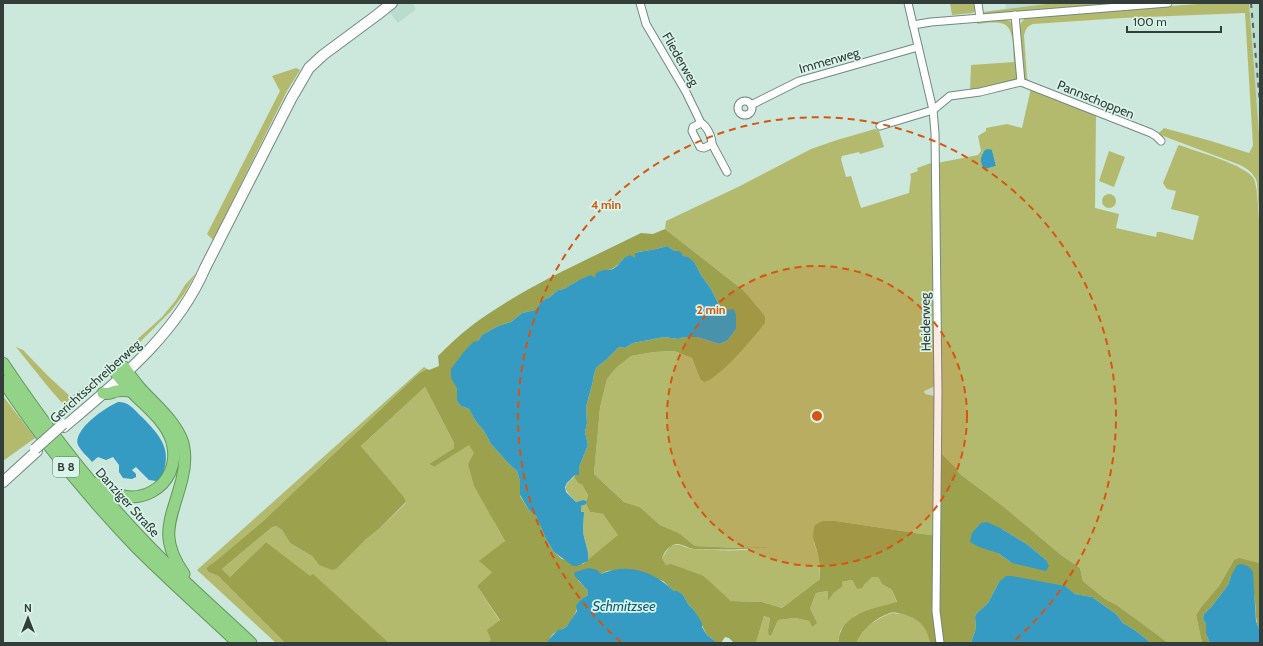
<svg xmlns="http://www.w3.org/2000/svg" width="1263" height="646" font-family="Cabin,sans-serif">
	<rect width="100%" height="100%" fill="#cce7dc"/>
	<g fill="#b9dccf">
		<path d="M396,3H412L416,9L398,23L388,10Z"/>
		<path d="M1005,3H1054L1006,9Z"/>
		<path d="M1249,3H1260V146L1251,31Z"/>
	</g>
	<g fill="#b4ba6d" fill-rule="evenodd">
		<path d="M950,3H976V10L973,13L952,15Z"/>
		<path d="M1054,3H1129L983,16V12Z"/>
		<path d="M1212,3H1249L1260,146V227L1257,183C1255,174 1248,169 1240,165L1158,134L1164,128L1211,141L1249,153L1253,146L1245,13L1122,18L1033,24C1027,26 1026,29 1024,35L1027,78L1030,83L1075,99L1025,81L1023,78C1022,66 1016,32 1021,23C1023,19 1027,18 1031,16Z"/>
		<path d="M1003,19L1010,21L1013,25L1019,73L1016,80L970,91L971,65L1014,62C1013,50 1015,24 1000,23C992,22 984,23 977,24V21Z"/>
		<path d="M296,68L300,70L287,91L213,240L207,234L280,91L272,76Z"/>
		<path d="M1031,88L1096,114L1095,208L1119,214L1116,228L1156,237L1157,232H1161L1193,240L1199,216L1171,209L1176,191L1167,189L1163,183L1178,146L1179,145C1195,151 1247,165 1254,179C1258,188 1259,221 1260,234V575L1259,563L1234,560L1219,586L1201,607L1196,615L1202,643H1168L1139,621L1115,604L1105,599L1083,581L1080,568L1061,555L1004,507L960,474L955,467L939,451L937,163L978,155L981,151L978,136L986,131V128L1007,124L1022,128ZM992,150L996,166L985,169L983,168C981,162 980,158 983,152Z"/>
		<path d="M875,129L879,131L884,147L860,154L859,152L842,156L841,159L846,177L851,176L861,208L909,193L911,177L910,174L918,171L917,168L934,162L937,382L933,387L924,391L925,394L934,396L937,401L936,535L922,534L836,521H821L814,543L819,558L820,579L782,608L762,602L731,601L704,576L666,565L662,558L670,546C684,542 682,548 694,549C710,550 743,552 757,548H740L695,546L679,533L660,525L640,507L624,502L594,474L600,408L607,379L616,368L631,356L654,352L674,351L692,358L700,379L765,316L751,299L743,290L665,229L666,221L738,187L811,149L837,140Z"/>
		<path d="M1109,151L1125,157L1114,187L1099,181Z"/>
		<circle cx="1109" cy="201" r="7"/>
		<path d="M196,273L184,294L170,312L70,412L49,388L16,347L23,350L48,376L71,397L89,383L162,317L176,300L185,285Z"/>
		<path d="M424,367L427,369L418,374L262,522L218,559L206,568L208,572L218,576L285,643H276L197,570Z"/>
		<path d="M425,387L454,443V448L429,464L434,467L469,444L475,453L468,464L496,525L505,541L492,572L477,586L500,621L492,640L488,643H389L366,623L266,542L230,577L222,569L271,528L276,526L282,530L290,543L312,556L319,565L365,540L380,528L406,503L404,497L361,446Z"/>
		<path d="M3,396L35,438L3,461Z"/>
		<path d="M574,477L578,483L582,485L588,495L587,501L583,500L576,502C566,490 560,489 574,477Z"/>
		<path d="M584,504H586L590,512L603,514L619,535L588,561C590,550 583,540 583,529C583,523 584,518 584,512H581V506Z"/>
		<path d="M872,576L878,577L882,584L892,590L897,603L856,615L840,631L838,643H756L764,616L770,618L768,630L772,634L778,620L795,618L809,621L812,627L810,609L816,593L828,591V601L834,593L843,586L842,582L852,580L857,589L864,585Z"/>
		<path d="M892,613C912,614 927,621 930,643H856C864,627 875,619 892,613Z"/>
	</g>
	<g fill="#9ba14d" fill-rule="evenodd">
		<path d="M665,229L743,290L751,299L765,316V323C754,337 719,379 704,382L700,379L692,358L674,351L654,352L631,356L616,368L607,379L600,408L594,474L624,502L640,507L660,525L679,533L695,546L739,548L769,547C744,550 720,550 695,549C689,549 683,544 677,544C669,545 665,551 662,558L666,565L671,564L704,576L731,601L762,602L782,608L820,579C820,573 820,566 819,560C817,546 810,539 815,525L822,521H836L922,534L936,535L938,643H930C927,626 918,618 902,614C898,613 894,612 890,613C875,618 863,629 856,643H838C839,639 839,634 841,631C851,611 877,608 897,602L892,590L882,584L878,577H872L864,585L862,588L857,589L852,580L842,582L843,586L834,593L828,601V591L816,593L810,609L817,623L812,627L809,621L795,618L778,620L772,634L769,636L768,630L770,618L764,616L756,643H734L729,638L725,637L721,643H715V641L707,635L694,610L688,604L683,595L674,591L663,581L626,569L607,571L601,574L578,580L588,591V595L580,600C578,608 571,625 563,629C559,631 555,632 552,635C550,638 549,641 546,643H488L491,640L487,630L500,620L477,586L492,572L479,561L505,541L474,486L468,464L474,453L469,445L434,467L429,464L454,448V443L425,387L361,446L404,497L406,502L380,528L365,540L336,569L332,570L319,565L312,556L290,543L282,530L276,526L271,528L222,569L230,577L266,542L310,576L313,574L389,643H285L218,576L208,572L206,568L218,559L262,522L418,374L427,369L429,370L439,366L438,356C448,346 458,336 470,327C521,288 583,262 641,233L653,234ZM667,246L695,263L701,275L711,289L719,305L727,310L736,329L727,341L719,344L697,337H683L679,339L664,337L633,343L625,348L619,347L607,359L596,368L594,374L593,381L586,407L587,423L585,432L588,445L579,467V475H575L574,477L578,483L582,485L588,495L586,504L590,512L603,514L618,535L583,564L562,559L554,552L546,539L536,516L529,510L520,496V481L517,471L509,464L491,444L484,431L475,420L469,409L461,406L457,401V388L478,341L482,335L498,326L511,322L522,313L535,310L543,300L550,297L558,290L564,289L579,280L596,278L603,270C613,271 617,266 624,258L635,259V253C646,250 656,250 667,246Z"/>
		<path d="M939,451L955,467L960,474L1004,507L1061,555L1080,568L1083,581L1105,599L1115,604L1139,621L1168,643H1151L1136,631L1123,623L1116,614L1092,597L1075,594L1064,586L999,582L988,603L976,614L975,617L976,628L971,643H941L938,612ZM1002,529L1028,545L1046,560L1012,563L998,553Z"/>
		<path d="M1239,558L1259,563L1260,631C1255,621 1256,612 1255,601C1255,596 1253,593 1254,587L1231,576L1228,585L1212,606L1204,614L1203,619L1206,624V634L1210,643H1202L1196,615L1201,607L1219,586L1234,560Z"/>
	</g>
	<g fill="#359bc2">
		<path d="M988,149L992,150L996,166L985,169C979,164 980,156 985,150Z"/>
		<path d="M667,246L675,251H678L681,252L683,256L688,257L695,263L701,275L711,289L719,305L727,310L733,309L736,314V329L727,341L719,344L697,337H683L679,339L664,337L633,343L625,348L619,347L607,359L596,368L594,374L593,381L586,407L587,423L585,432L588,445L579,467V475H575L567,483L565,487L566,492L576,502L583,500L587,501L586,504L581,506V512H584C584,517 583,523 583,529C583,540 590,550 588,561L577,566H573L554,552L546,539L536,516L529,510L520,495V481L517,471L509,464L491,444L484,431L475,420L469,409L461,406L457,401V388L451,378V369L463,353L473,342L478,341L482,335L498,326L511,322L522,313L535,310L543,300L550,297L558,290L564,289L579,280L591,275L595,278L596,273L603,270H608L613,269L617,266L624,258L630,255L635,258V253C646,250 656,250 667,246Z"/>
		<path d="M118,402C129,401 135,411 143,418C156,432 170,445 165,466C164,472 161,478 156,481L149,480L136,467L132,470L136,474V477L132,479L123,478L119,472V465L113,457L106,460L98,457L92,462C88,457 81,451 78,445C72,430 106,407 118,402Z"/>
		<path d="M987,522L1002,529L1028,545L1046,560L1049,566L1046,571L1012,563L998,553L979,547L970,542L972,533L981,523Z"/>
		<path d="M1241,564C1247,565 1250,567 1253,572L1256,621L1260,631V643H1210L1206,634V624L1203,619L1204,614L1212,606L1228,585L1231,576L1237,565Z"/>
		<path d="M589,568L597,570L601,574C628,562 654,572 674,591H677L683,595L688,604L694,610L702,623V627L707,635L715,641V643H546L552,636L558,630L563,629L567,626L577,611L576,606L580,600L588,595V591L574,575L575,572Z"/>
		<path d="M1006,576H1012L1065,586L1075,594L1092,597L1116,614L1123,623L1136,631L1151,643H971L976,628L975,617L976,614L988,603L999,582Z"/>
	</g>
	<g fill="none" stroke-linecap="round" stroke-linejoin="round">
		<defs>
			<g id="minor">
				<path d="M640,3L646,24L686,92L701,123C707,126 712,137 712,144L727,172"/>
				<path d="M908,3L933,110L935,133L938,391L936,611L940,643"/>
				<path d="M978,3L980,18"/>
				<path d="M1015,15L1021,82L1151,133L1156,136L1161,141"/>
				<path d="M913,25L931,22L1168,3"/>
				<circle cx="745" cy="108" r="7"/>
				<path d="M751,105L799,81L918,47"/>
				<path d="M701,123L693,127L692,131L700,147L704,148L712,144"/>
				<path d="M880,126L933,110L950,96L980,92L1021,82"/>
			</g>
			<g id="secondary">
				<path d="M64,427C118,381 177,334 205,268L291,99L309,68L323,55L377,15L392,3"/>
				<path d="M3,482L37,451"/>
			</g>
			<g id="trunk">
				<path d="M3,363C45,426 91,486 144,541C178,577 215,609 251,643"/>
				<path d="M124,367C129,374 134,381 140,388C155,405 176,421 183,443C186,455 185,467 182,479C172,519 157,535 184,574"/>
				<path d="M3,381C42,440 87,496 136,547C169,580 204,611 238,643"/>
				<path d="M103,393C108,395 112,392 117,391C122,390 127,391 132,391"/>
				<path d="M99,482C131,516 184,487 172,442C166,421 146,407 132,392C127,386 121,380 116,373"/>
			</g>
		</defs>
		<use href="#minor" stroke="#718980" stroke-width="9"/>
		<use href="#secondary" stroke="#718980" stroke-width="12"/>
		<use href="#trunk" stroke="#60985a" stroke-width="13"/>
		<use href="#minor" stroke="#fff" stroke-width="7"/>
		<use href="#secondary" stroke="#fff" stroke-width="10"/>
		<use href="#trunk" stroke="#93d388" stroke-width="11"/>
		<g stroke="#55635e" stroke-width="2" stroke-dasharray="5 5" stroke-linecap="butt">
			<path d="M1251,3L1260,104"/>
			<path d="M1260,3V7"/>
		</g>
		<defs>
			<path id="secondary-bridge" d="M35,449L63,424"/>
		</defs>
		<use href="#secondary-bridge" stroke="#718980" stroke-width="12" stroke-linecap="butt"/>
		<use href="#secondary-bridge" stroke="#fff" stroke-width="10"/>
	</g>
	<circle cx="817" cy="416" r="150" fill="#d65611" fill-opacity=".12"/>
	<g fill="none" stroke="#d65611" stroke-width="2" stroke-dasharray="7 5">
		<circle cx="817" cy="416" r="150"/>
		<path d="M621 642A299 299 0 1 1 1013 642"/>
	</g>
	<g text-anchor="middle" stroke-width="3.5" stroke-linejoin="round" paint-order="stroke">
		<rect fill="#d9f4e9" stroke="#65756e" stroke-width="1" x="53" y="457" width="26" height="20" rx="3"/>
		<g font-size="12" font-weight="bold" fill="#333e3a">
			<text x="66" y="471">B 8</text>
		</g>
		<g font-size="13" fill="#333e3a" stroke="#d9f4e9">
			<text transform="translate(681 59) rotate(60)" y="5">Fliederweg</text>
			<text transform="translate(829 60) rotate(-16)" y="5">Immenweg</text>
			<text transform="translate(1096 99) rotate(22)" y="5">Pannschoppen</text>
			<text transform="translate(925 322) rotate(-91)" y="5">Heiderweg</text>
			<text transform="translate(95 381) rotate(-42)" y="5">Gerichtsschreiberweg</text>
			<text transform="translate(128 502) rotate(48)" y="5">Danziger Straße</text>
		</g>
		<g font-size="14" font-style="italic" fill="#0d5e79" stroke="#d9f4e9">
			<text x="624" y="611">Schmitzsee</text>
		</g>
	</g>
	<circle cx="817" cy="416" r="6" fill="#d65611" stroke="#d9f4e9" stroke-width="2"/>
	<g font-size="12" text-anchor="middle" font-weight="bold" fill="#d65611" stroke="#d9f4e9" stroke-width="3.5" stroke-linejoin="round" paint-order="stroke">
		<text x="606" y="209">4 min</text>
		<text x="711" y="314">2 min</text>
	</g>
	<rect width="1263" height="646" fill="none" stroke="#333e3a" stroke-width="8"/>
	<g transform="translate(28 618)" stroke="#d9f4e9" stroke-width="3" paint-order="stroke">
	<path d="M0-3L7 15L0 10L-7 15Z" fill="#333e3a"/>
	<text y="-6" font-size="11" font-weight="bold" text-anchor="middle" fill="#333e3a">N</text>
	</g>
	<path d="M1127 26v6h94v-6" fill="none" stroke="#333e3a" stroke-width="2"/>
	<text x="1133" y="26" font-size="12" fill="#333e3a" stroke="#d9f4e9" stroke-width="3" paint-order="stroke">100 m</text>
</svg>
